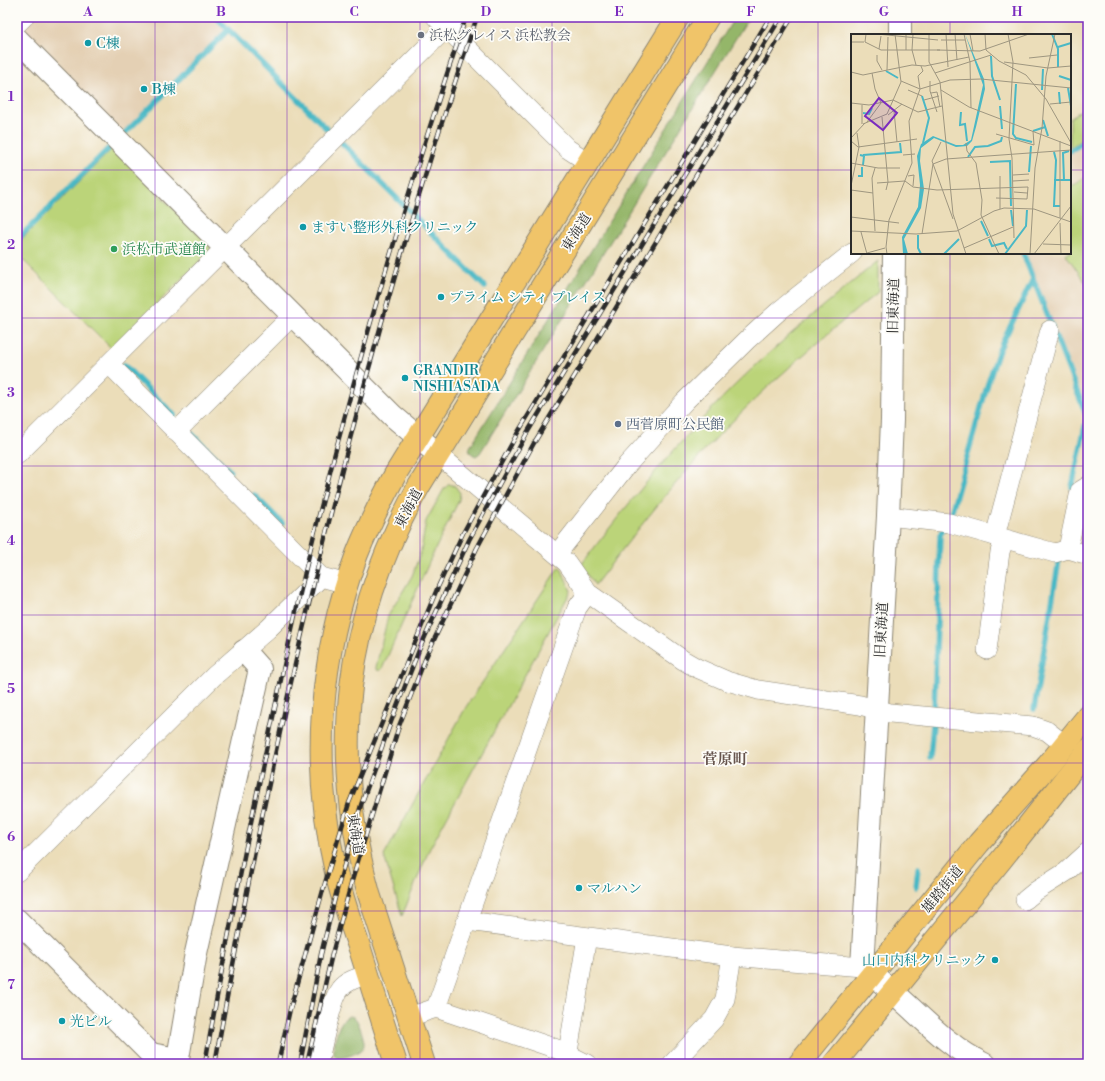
<svg xmlns="http://www.w3.org/2000/svg" width="1105" height="1081" font-family="'Libre Bodoni','Noto Serif JP',serif">
	<rect width="100%" height="100%" fill="#fdfcf7"/>
	<filter id="ink" filterUnits="userSpaceOnUse"><feTurbulence type="fractalNoise" baseFrequency=".025" numOctaves="2"/><feDisplacementMap in="SourceGraphic" scale="8" xChannelSelector="R" yChannelSelector="G"/><feConvolveMatrix kernelMatrix="1 2 1 2 8 2 1 2 1" color-interpolation-filters="sRGB"/></filter>
	<filter id="wash" filterUnits="userSpaceOnUse"><feTurbulence type="fractalNoise" baseFrequency=".012" numOctaves="4" result="noise"/><feDisplacementMap in="SourceGraphic" scale="16" xChannelSelector="R" yChannelSelector="G"/><feGaussianBlur stdDeviation="0.9" result="paint"/><feColorMatrix in="noise" values="0 0 0 0 0 0 0 0 0 0 0 0 0 0 0 0 0 1.4 0 .05"/><feComposite in="paint" operator="in"/></filter>
	<g filter="url(#wash)">
		<rect width="100%" height="100%" fill="#ebddb9"/>
		<g fill="#e4d0b4">
			<path d="M35,17H210L224,30L122,132L25,33L24,28Z"/>
			<path d="M1088,142V410L1025,253H1070V154Z"/>
		</g>
		<g fill="#bbd479" stroke="#738052">
			<path d="M1088,105V135L1070,148V118Z"/>
			<path d="M113,148L210,246V251L112,349L17,254V244Z"/>
			<path d="M1088,176V286L1065,253H1070V188Z"/>
			<path d="M878,261V292C823,337 769,383 720,434C675,481 635,533 595,585L581,565C628,503 677,443 732,388C778,343 828,302 878,261Z"/>
			<path d="M449,484L455,486L460,493L459,500L432,556L382,669L378,671L376,667L388,616L412,576L421,551L426,521L444,489Z"/>
			<path d="M559,567L561,568L571,591L429,850L402,916L384,856L466,707Z"/>
		</g>
		<g fill="#94b669" stroke="#60704a">
			<path d="M735,17H749L480,453L476,456L472,454L469,451L470,447Z"/>
			<path d="M349,1016C350,1016 354,1017 355,1018C358,1020 365,1040 364,1045C362,1053 345,1058 337,1058L334,1055L333,1051C336,1039 337,1021 349,1016Z"/>
		</g>
		<g fill="none" stroke-linecap="round" stroke-linejoin="round">
			<g stroke="#4ab8c5" stroke-width="5.5">
				<path d="M216,17L330,132"/>
				<path d="M125,133L228,30"/>
				<path d="M342,143L485,287"/>
				<path d="M1070,151L1088,139"/>
				<path d="M17,240L110,147"/>
				<path d="M1023,253L1052,327"/>
				<path d="M1055,335L1087,417L1072,487"/>
				<path d="M124,365L174,415"/>
				<path d="M192,434L230,471"/>
				<path d="M254,495L282,523"/>
				<path d="M950,517L988,383L999,350L1033,279"/>
				<path d="M1034,709L1059,560"/>
				<path d="M934,710L940,535L943,529"/>
				<path d="M930,758L933,724"/>
				<path d="M916,887L918,868"/>
			</g>
		</g>
	</g>
	<g filter="url(#ink)">
		<g fill="none" stroke-linecap="round" stroke-linejoin="round">
			<defs>
				<g id="minor">
					<path d="M436,17L568,149L588,162"/>
					<path d="M17,24L24,17"/>
					<path d="M109,364L321,577"/>
					<path d="M176,432L293,315"/>
					<path d="M17,455L457,17"/>
					<path d="M439,455L567,563L588,593L683,660L697,668L727,681L758,690L860,705L890,713L1033,726L1047,731L1065,745"/>
					<path d="M888,516L949,523L1055,553L1068,549L1088,555"/>
					<path d="M995,536L1050,330"/>
					<path d="M1068,549L1080,491L1088,486"/>
					<path d="M557,554L627,465L685,401L747,340L779,311L852,253"/>
					<path d="M987,650L1000,552L1004,539"/>
					<path d="M17,872L214,676L268,629L321,577L347,584"/>
					<path d="M1025,900L1036,891L1066,872L1088,852"/>
					<path d="M468,919L475,922L732,956L862,967"/>
					<path d="M436,1008L577,608L588,593"/>
					<path d="M409,1017L436,1008L557,1049L587,1064"/>
					<path d="M318,1064C322,1048 331,1000 340,989C347,980 358,978 368,975"/>
					<path d="M566,1064L587,937"/>
					<path d="M672,1064L714,1019L725,999L732,956"/>
				</g>
				<g id="tertiary">
					<path d="M900,35V17"/>
					<path d="M17,39L393,416L439,455"/>
					<path d="M894,253L892,420L888,516L862,967C873,975 883,983 893,992C922,1017 948,1047 984,1064"/>
					<path d="M17,920L151,1054L177,1059"/>
					<path d="M177,1064L196,953L260,669L244,651"/>
				</g>
				<g id="primary">
					<path d="M799,1064L979,843L1048,765L1088,716"/>
					<path d="M834,1064L1001,860L1088,750"/>
				</g>
				<g id="trunk">
					<path d="M396,1064C384,1026 372,987 360,949C351,924 342,898 336,872C311,766 319,656 357,554C368,526 382,499 396,473L678,17"/>
					<path d="M424,1064L369,894C329,748 345,618 419,486L708,17"/>
				</g>
			</defs>
			<use href="#minor" stroke="#8b8472" stroke-width="20"/>
			<use href="#tertiary" stroke="#8b8472" stroke-width="24"/>
			<use href="#primary" stroke="#8b8472" stroke-width="24"/>
			<use href="#trunk" stroke="#8b8472" stroke-width="24"/>
			<use href="#minor" stroke="#fff" stroke-width="19"/>
			<use href="#tertiary" stroke="#fff" stroke-width="22"/>
			<use href="#primary" stroke="#f0c469" stroke-width="22"/>
			<use href="#trunk" stroke="#f0c469" stroke-width="22"/>
			<defs>
				<g id="rail">
					<path d="M205,1064C223,959 244,854 266,750C282,675 297,601 316,527C359,355 409,185 466,17"/>
					<path d="M215,1064C277,710 360,357 477,17"/>
					<path d="M278,1064L290,1009L325,883L349,803L437,589L463,533L517,434L770,17"/>
					<path d="M300,1064L321,954L337,890L361,805L391,722L419,650L469,540L527,433L781,17"/>
					<path d="M307,1064L332,954L351,884L399,726L426,657L477,548L534,443L792,17"/>
				</g>
			</defs>
			<use href="#rail" stroke="#2b2b2b" stroke-width="4.5"/>
			<use href="#rail" stroke="#fdfcf7" stroke-width="3" stroke-dasharray="9" stroke-linecap="butt"/>
		</g>
	</g>
	<path fill="none" stroke="#7b2cbf" stroke-width="1" stroke-opacity="0.55" d="M155,17V1064M287,17V1064M420,17V1064M552,17V1064M685,17V1064M818,17V1064M950,17V35M17,170H852M1070,170H1088M950,253V1064M17,318H1088M17,466H1088M17,615H1088M17,763H1088M17,911H1088"/>
	<circle fill="#6b7280" stroke="#fdfcf7" stroke-width="1.5" cx="421" cy="35" r="4"/>
	<g fill="#0f9aa8" stroke="#fdfcf7" stroke-width="1.5">
		<circle cx="88" cy="43" r="4"/>
		<circle cx="144" cy="89" r="4"/>
		<circle cx="303" cy="227" r="4"/>
		<circle cx="441" cy="297" r="4"/>
		<circle cx="405" cy="378" r="4"/>
		<circle cx="579" cy="888" r="4"/>
		<circle cx="995" cy="960" r="4"/>
		<circle cx="62" cy="1021" r="4"/>
	</g>
	<circle fill="#2e9e5b" stroke="#fdfcf7" stroke-width="1.5" cx="114" cy="249" r="4"/>
	<circle fill="#5c6f8a" stroke="#fdfcf7" stroke-width="1.5" cx="618" cy="424" r="4"/>
	<g text-anchor="middle" stroke-width="3.5" stroke-linejoin="round" paint-order="stroke">
		<g font-size="14" fill="#5b616d" stroke="#fdfcf7" text-anchor="start">
			<text x="429" y="40">浜松グレイス 浜松教会</text>
		</g>
		<g font-size="14" fill="#0d838f" stroke="#fdfcf7" text-anchor="start">
			<text x="96" y="48">C棟</text>
			<text x="152" y="94">B棟</text>
			<text x="311" y="232">ますい整形外科クリニック</text>
			<text x="449" y="302">プライム シティ プレイス</text>
			<text x="413" y="375">GRANDIR<tspan x="413" dy="16">NISHIASADA</tspan></text>
			<text x="587" y="893">マルハン</text>
			<text x="987" y="965" text-anchor="end">山口内科クリニック</text>
			<text x="70" y="1026">光ビル</text>
		</g>
		<g font-size="14" fill="#2b2b2b" stroke="#fdfcf7">
			<text transform="translate(576 232) rotate(-58)" y="5">東海道</text>
			<text transform="translate(893 306) rotate(-89)" y="5">旧東海道</text>
			<text transform="translate(408 508) rotate(-62)" y="5">東海道</text>
			<text transform="translate(881 630) rotate(-87)" y="5">旧東海道</text>
			<text transform="translate(356 834) rotate(80)" y="5">東海道</text>
			<text transform="translate(942 889) rotate(-51)" y="5">雄踏街道</text>
		</g>
		<g font-size="14" fill="#27864d" stroke="#fdfcf7" text-anchor="start">
			<text x="122" y="254">浜松市武道館</text>
		</g>
		<g font-size="14" fill="#4e5e75" stroke="#fdfcf7" text-anchor="start">
			<text x="626" y="429">西菅原町公民館</text>
		</g>
		<g font-size="15" font-weight="bold" fill="#66544d" stroke="#fdfcf7">
			<text x="725" y="764">菅原町</text>
		</g>
	</g>
	<g transform="translate(851 34)">
		<rect width="220" height="220" fill="#ebddb9"/>
		<path d="M114,0L133,45L134,55L125,93L121,107L116,112L105,113L83,104L70,114L69,127L73,155L70,174L53,205L57,220H52L51,203L67,173L69,151L66,122L70,110L82,102L105,111H112L120,106L132,51Z" fill="#4ab8c5"/>
		<path fill="none" stroke="#4ab8c5" stroke-width="2" d="M201,0L207,15V33M207,13L220,9M140,22L141,42L149,66M35,37L47,44M208,42L220,46M165,50L162,100L165,104L181,108M217,54L220,72M191,56L192,35M208,58L209,70M71,62L78,84L72,109M149,72L151,95M110,78L109,91L114,90L116,107M12,79L18,80L21,74M192,86L197,102M182,97L194,93M137,112L150,107L151,103M203,118L205,126L203,172H209M9,121L13,122L12,131M12,121L50,118L49,109M117,123L124,113L137,112M139,128L159,127L160,172M178,138L180,112M7,142H11V133M203,146H220M213,146L212,119L218,117M160,176L162,192M130,187L137,202M220,189V210M67,201V214L70,220M138,205L141,212L153,209L156,215M93,220L108,205M154,220L175,192L176,176"/>
		<path fill="none" stroke="#9e9680" stroke-width="1" d="M15,0L14,8L30,16H89M26,0L87,6M62,0L61,16L65,31M78,0V28L89,48L102,180L115,220M95,0L97,33M104,0L106,26M113,0L119,28L120,74M119,0L122,17M134,0L135,16M157,0L162,28L158,105L161,124L163,204M90,6H114M0,8H13M28,15L30,2M55,16V0M86,16L129,17L178,0M135,16L148,27L175,41L195,65L220,109M26,21V27L31,36M178,24L206,21M153,28L197,34L220,32M36,36L37,3M0,38L12,41L61,31L74,32L118,23M84,39L140,21M50,47L69,55L99,46L130,45L220,54M79,47V57L86,78M57,56L71,62M90,56L118,73L220,112M80,59L86,58L89,73M42,66L67,78L91,72M73,66L88,62M0,69L18,71L42,66M199,70L220,68M11,71V90M43,77L46,108M37,81L51,70M31,83L37,148L35,156M16,88L30,69L24,55L21,39M12,90L36,80L50,48L44,0M145,100L183,111L182,97M0,104L14,89M0,107L7,113L66,105M209,107V184M90,108L81,127L102,185M115,109L116,117L125,129L131,166L130,181L148,220M52,121L64,120M0,129L27,134H49M162,141L178,140M57,142L63,141L62,152M162,147L178,146M26,149L54,147L62,153L86,156L177,153M0,152L8,113L6,99M0,156L22,159M163,158L176,159M145,164L176,165M176,165L177,153M149,175V142M0,183L48,189M209,189L210,220M0,197L65,200L106,197L143,177L153,174L183,175L220,188M24,197L21,144L24,134M10,198L16,220M71,200L82,130L95,125L220,116M192,210L220,211M113,214L162,193M16,219L34,214M36,220L35,213L38,186L61,129L58,87L69,55L67,42L72,37L70,32M179,220L184,134L191,94L195,42L204,0M183,220L220,172"/>
		<path fill="#7b2cbf" fill-opacity="0.15" stroke="#7b2cbf" stroke-width="2" d="M28,64L46,79L32,96L14,82Z"/>
		<rect width="220" height="220" fill="none" stroke="#2b2b2b" stroke-width="2"/>
	</g>
	<rect width="1105" height="1081" fill="none" stroke="#fdfcf7" stroke-width="44"/>
	<rect x="22" y="22" width="1061" height="1037" fill="none" stroke="#7b2cbf" stroke-width="1.5"/>
	<g font-size="13" text-anchor="middle" font-weight="bold" fill="#7b2cbf">
		<text x="88" y="16">A</text>
		<text x="221" y="16">B</text>
		<text x="354" y="16">C</text>
		<text x="486" y="16">D</text>
		<text x="619" y="16">E</text>
		<text x="751" y="16">F</text>
		<text x="884" y="16">G</text>
		<text x="1017" y="16">H</text>
		<text x="11" y="101">1</text>
		<text x="11" y="249">2</text>
		<text x="11" y="397">3</text>
		<text x="11" y="545">4</text>
		<text x="11" y="693">5</text>
		<text x="11" y="841">6</text>
		<text x="11" y="989">7</text>
	</g>
</svg>
